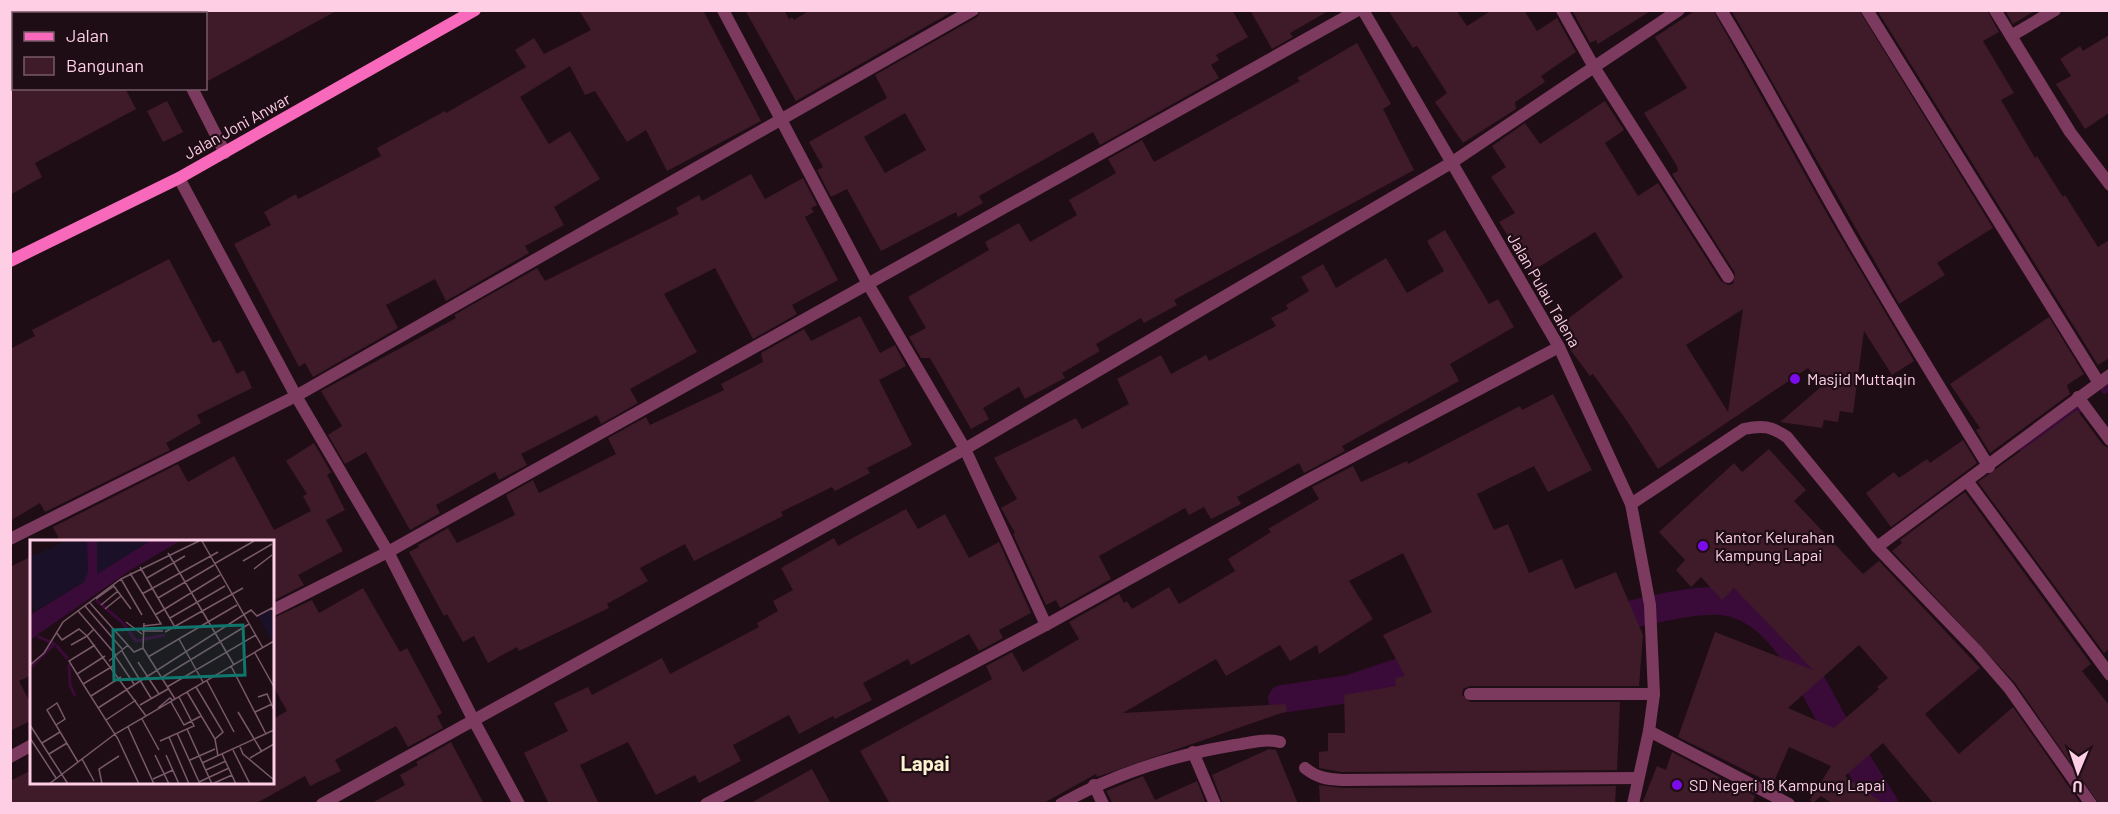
<svg xmlns="http://www.w3.org/2000/svg" width="2120" height="814" font-family="Barlow,sans-serif">
	<rect width="100%" height="100%" fill="#1f0d15"/>
	<g fill="none" stroke-linecap="round" stroke-linejoin="round">
		<g stroke="#3a0b38" stroke-width="8">
			<path d="M2105,390L2110,386"/>
			<path d="M2022,447L2080,408"/>
		</g>
		<g stroke="#3a0b38" stroke-width="28">
			<path d="M1598,622C1632,615 1696,596 1728,602C1782,612 1809,680 1833,722C1849,750 1867,776 1884,804"/>
			<path d="M1282,699L1349,689L1439,659"/>
		</g>
	</g>
	<g fill="#3f1a29" fill-rule="evenodd">
		<path d="M206,10H338L206,82Z"/>
		<path d="M579,10H703L761,121L667,171L646,130L627,142L595,91L585,95L570,66L520,97L549,144L570,131L600,179L554,207L564,225L525,246L529,253L446,301L435,279L386,305L398,328L313,377L305,363L299,367L234,244L271,225L264,212L296,194L298,199L381,156L377,148L445,111L446,113L526,67L515,50L534,38L544,54L591,30Z"/>
		<path d="M745,10H784L789,19L792,17L794,20L810,10H955L796,101Z"/>
		<path d="M981,10H1232L1248,37L1216,55L1219,60L1211,65L1219,78L1100,145L1093,132L979,196L983,203L958,217L956,212L881,251L847,189L831,197L817,170L823,167L809,142L887,98L875,75L977,17ZM905,113L926,150L885,173L864,137Z"/>
		<path d="M1250,10H1330L1290,33L1293,37L1272,49Z"/>
		<path d="M1388,10H1456L1467,26L1492,10H1524L1537,31L1557,18L1576,52L1541,76L1545,82L1515,102L1516,109L1463,143L1435,102L1447,93L1417,46L1413,48Z"/>
		<path d="M1572,10H1652L1598,44L1596,40L1590,43Z"/>
		<path d="M1696,10H1713L1830,219L1914,361L1892,375L1864,331L1853,413L1840,411L1838,422L1824,420L1822,428L1780,422L1822,386L1808,368L1658,469L1627,421L1593,374L1590,376L1569,348L1557,327L1623,277L1595,232L1531,272L1499,222L1515,213L1491,177L1506,167L1492,146L1525,123L1540,144L1605,101L1624,130L1605,143L1638,196L1658,183L1721,281L1728,285L1733,284L1735,273L1672,174L1678,171L1677,166L1644,113L1687,88L1655,37ZM1743,309L1728,412L1686,345Z"/>
		<path d="M1731,10H1859L1993,228L1937,263L1945,275L1899,304Z"/>
		<path d="M1877,10H1987L1999,32L1983,41L2014,93L2001,100L2035,158L2037,156L2063,197L2065,195L2098,247L2109,240V358L2098,365Z"/>
		<path d="M2005,10H2036L2013,24Z"/>
		<path d="M2109,35V113L2085,129L2056,84L2071,76L2060,59L2080,46L2083,51Z"/>
		<path d="M1357,43L1391,104L1383,109L1414,170L1174,300L1177,305L1144,323L1141,318L1096,344L1100,351L1062,373L1065,378L1025,399L1019,387L983,408L989,419L971,429L930,358H921L909,337L926,328L908,297L989,250L985,242L1019,223L1030,242L1077,215L1069,200L1116,173L1108,159L1142,140L1154,162L1300,81L1297,78Z"/>
		<path d="M10,88H125L136,109L35,163L42,177L10,195Z"/>
		<path d="M167,101L183,132L163,142L147,111Z"/>
		<path d="M751,174L765,199L803,178L817,205L811,208L814,212L805,217L838,280L792,305L797,314L753,339L715,268L664,294L697,352L630,389L638,403L601,424L597,415L521,454L527,465L499,480L495,472L436,505L440,513L410,530L366,452L345,464L328,435L342,426L321,391L456,318L454,315L537,268L545,281L679,214L676,208L699,195L702,201Z"/>
		<path d="M1445,230L1489,304L1498,299L1514,327L1450,364L1459,381L1342,446L1345,451L1304,473L1299,463L1237,497L1241,504L1211,519L1204,507L1189,515L1185,508L1099,556L1111,579L1060,608L1056,600L1046,605L1013,534L1015,533L1001,508L1017,499L994,458L1076,418L1082,429L1129,404L1117,379L1161,355L1171,374L1206,355L1209,361L1276,326L1271,318L1288,309L1286,305L1309,291L1301,277L1323,264L1336,288L1386,258L1407,293L1444,271L1427,241Z"/>
		<path d="M169,259L213,343L220,340L237,374L244,370L252,388L197,415L201,423L166,443L170,450L45,512L40,503L10,521V349L35,336L32,330Z"/>
		<path d="M860,316L880,353L895,345L906,366L879,380L912,445L867,468L870,473L835,491L832,487L781,512L783,516L694,561L685,544L640,568L648,581L607,604L609,608L519,651L517,647L488,663L474,636L463,642L447,614L444,616L409,552L419,547L418,545L448,528L457,543L515,515L506,495L533,480L539,493L616,454L608,438L646,417L650,425L724,390L721,384L763,362L761,353L804,329L811,341Z"/>
		<path d="M2049,317L2084,374L2067,385L2070,394L1990,453L1976,430L1980,428L1950,384Z"/>
		<path d="M1553,394L1592,470L1548,492L1534,466L1477,494L1494,530L1508,524L1529,573L1562,559L1575,589L1616,572L1643,635L1639,686H1470L1463,689L1462,695L1470,702H1620L1617,770L1342,772L1319,768V752L1328,751V733H1345L1344,695L1396,686L1395,678L1405,676L1383,635L1432,612L1403,553L1349,581L1373,619L1319,654L1317,645L1290,661L1280,645L1226,676L1216,659L1123,713L1286,704L1287,711L1097,777L1096,774L1042,804H890L860,751L992,679L986,666L1012,652L1023,672L1079,639L1069,622L1119,594L1124,603L1127,601L1132,609L1169,587L1179,604L1235,571L1228,559L1271,532L1268,529L1319,499L1312,487L1353,466L1361,482L1407,461L1408,464L1520,406L1522,410Z"/>
		<path d="M2077,410L2103,445L2109,448V649L2104,653L1978,482Z"/>
		<path d="M1963,440L1977,463L1891,527L1866,493L1894,472L1899,478L1927,459L1930,463Z"/>
		<path d="M314,443L331,472L327,475L345,510L326,520L343,551L298,575L304,585L273,601V541H60L53,527L178,464L188,482L234,456L274,530L311,511L303,496L307,494L286,461Z"/>
		<path d="M1769,449L1806,490L1794,501L1863,574L1879,561L1980,668L1925,714L1959,754L2013,707L2081,804H1934L1883,743L1845,776L1884,804H1833L1821,796L1813,803L1810,800L1831,766L1789,747L1773,784L1678,737L1715,632L1813,670L1734,588L1722,600L1701,577L1691,587L1676,570L1685,560L1659,532L1734,463L1742,472ZM1859,645L1888,678L1877,687L1879,689L1834,728L1788,708Z"/>
		<path d="M1965,492L2091,664L2082,671L2109,705V804H2099L2015,683L1892,551L1902,543L1900,540Z"/>
		<path d="M906,509L918,529L945,514L969,558L999,542L1031,613L999,630L1003,638L979,651L969,634L911,665L908,659L863,683L872,700L835,719L833,716L799,734L789,715L733,745L741,761L699,783L695,775L656,795L628,742L580,765L599,804H549L524,753L568,731L554,703L588,687L592,695L662,658L670,674L759,627L757,623L778,611L773,601L793,590L781,568L834,538L838,546Z"/>
		<path d="M32,556V675L19,681L32,706V720L10,731V567Z"/>
		<path d="M363,588L400,652L407,648L442,713L437,716L443,728L408,747L396,726L335,760L341,771L310,786L305,776L255,804H10V781L32,770V783H273V719L287,711L273,686V618L312,600L319,613Z"/>
		<path d="M451,742L484,804H370L405,785L400,775L418,765L416,762Z"/>
		<path d="M1269,749L1276,750L1298,804H1223L1212,775Z"/>
		<path d="M1672,752L1755,796L1752,804H1642L1657,766L1666,770Z"/>
		<path d="M812,769L831,804H749Z"/>
		<path d="M1143,776L1155,800L1197,781L1206,804H1113L1106,791Z"/>
		<path d="M1319,785L1342,788L1616,786L1615,804H1320Z"/>
	</g>
	<g fill="none" stroke-linecap="round" stroke-linejoin="round">
		<g stroke="#7c3a5f" stroke-width="12">
			<path d="M152,10L153,14"/>
			<path d="M723,10L868,284L965,449L1046,625"/>
			<path d="M1363,10L1559,347L1631,504L1650,605L1654,694L1649,731L1633,804"/>
			<path d="M1562,10L1594,67L1728,277"/>
			<path d="M1721,10C1768,87 1809,167 1854,244C1898,319 1943,393 1989,467"/>
			<path d="M1867,10L2099,383"/>
			<path d="M1995,10L2070,132L2110,185"/>
			<path d="M2011,36L2055,10"/>
			<path d="M192,88L225,153"/>
			<path d="M179,178L296,396L388,552L474,721L519,804"/>
			<path d="M2078,397L2110,440"/>
			<path d="M1968,482L2110,675"/>
			<path d="M1631,504L1744,429C1762,425 1771,426 1787,437L1877,547L1977,651L2009,688L2091,804"/>
			<path d="M10,539L296,396L973,10"/>
			<path d="M1877,547L2110,375"/>
			<path d="M273,610L388,552L1358,10"/>
			<path d="M1470,694H1654"/>
			<path d="M1649,731L1789,804"/>
			<path d="M1193,752L1215,804"/>
			<path d="M10,757L32,745"/>
			<path d="M1305,768C1317,778 1327,779 1342,780L1638,778"/>
			<path d="M1094,785L1103,804"/>
			<path d="M322,804L965,449L1451,163L1679,10"/>
			<path d="M706,804L1046,625L1304,482L1559,347"/>
			<path d="M1061,804C1114,774 1174,755 1235,745C1250,743 1265,738 1280,742"/>
		</g>
		<path stroke="#f869bb" stroke-width="12" d="M10,261L179,178L475,10"/>
	</g>
	<g fill="#7c0bec" stroke="#1f0d15" stroke-width="2">
		<circle cx="1795" cy="379" r="6"/>
		<circle cx="1703" cy="546" r="6"/>
		<circle cx="1677" cy="785" r="6"/>
	</g>
	<g text-anchor="middle" stroke-width="4.5" stroke-linejoin="round" paint-order="stroke">
		<g font-size="16" fill="#fdcee4" stroke="#1f0d15">
			<text transform="translate(237 126) rotate(-29)" y="6">Jalan Joni Anwar</text>
			<text transform="translate(1544 290) rotate(60)" y="6">Jalan Pulau Talena</text>
		</g>
		<g font-size="16" fill="#fdcee4" stroke="#1f0d15" text-anchor="start">
			<text x="1807" y="385">Masjid Muttaqin</text>
			<text x="1715" y="543">Kantor Kelurahan<tspan x="1715" dy="18">Kampung Lapai</tspan></text>
			<text x="1689" y="791">SD Negeri 18 Kampung Lapai</text>
		</g>
		<g font-size="20" font-weight="bold" fill="#fdf2cf" stroke="#1f0d15">
			<text x="925" y="771">Lapai</text>
		</g>
	</g>
	<g transform="translate(30 540)">
		<rect width="244" height="244" fill="#1f0d15"/>
		<path d="M36,1H57L58,32L54,42L3,72L0,17ZM67,1H120L67,34ZM242,69L244,98L241,100L228,77Z" fill="#1a1129"/>
		<path d="M57,1H67V34L120,1H150L99,31L0,100V75L54,42L58,32Z" fill="#3a0b38"/>
		<path fill="none" stroke="#3a0b38" stroke-width="3" d="M66,60L92,82L106,101L135,95M26,105L38,119M39,124L40,145L45,156M0,128L24,104L7,96"/>
		<path fill="none" stroke="#785a68" stroke-width="1.5" d="M172,1L233,108M138,13L204,125M213,21L242,4M184,24L224,1M110,27L146,89M224,29L242,15M100,33L131,84L113,86M117,38L155,16M91,39L112,75M83,45L101,69M112,54L188,12M128,58L184,25M66,59L84,46M60,63L104,112L113,108M71,65L88,51M55,66L93,110M75,69L91,56M48,71L86,115M125,75L190,35M140,78L195,46M96,82L112,94M114,83L113,108L145,159M64,89L57,96L116,176M112,91H133M26,92L32,100L49,89L57,96L41,105M135,92L213,48M149,99L173,142M92,111L121,158M225,113L244,147M85,116L104,144M118,117L207,65M79,121L98,105M108,122L129,154M0,125L14,113L33,82L91,39L169,1M83,126L53,144L88,199L109,244M201,126L236,194M47,134L39,121L65,105M131,138L219,84M177,141L204,192M53,144L47,134L75,116M137,147L226,95M166,147L193,192L185,199M157,152L185,199L188,216M61,156L91,137M228,157L237,154L244,170M141,162L154,185L171,176M110,165L138,149M68,168L221,70L227,76L242,68L244,71M128,168L140,158L143,161M208,172L232,212M225,172L242,164M112,179L129,210M76,180L106,160M0,185L38,244M26,185L35,179L27,163L17,170L48,222M98,187L124,244M157,189L182,244M147,193L170,244M139,197L159,244M0,198L26,238M130,201L164,186L149,157M12,203L30,192M210,207L213,214L244,240M203,210L220,244M19,214L37,203M192,214L206,244M125,215L139,244M136,215L149,244M220,218L244,204M52,219L64,241M160,220L185,209M172,223L244,190M176,230L196,221M123,239L143,230M169,242L199,228M19,244L85,194L244,101M72,244L69,229L89,216M182,244L202,235"/>
		<path fill="#0f766e" fill-opacity="0.15" stroke="#0f766e" stroke-width="3" d="M213,85L215,135L84,140L83,90Z"/>
		<rect width="244" height="244" fill="none" stroke="#fdcee4" stroke-width="3"/>
	</g>
	<rect width="2120" height="814" fill="none" stroke="#fdcee4" stroke-width="24"/>
	<rect x="12" y="12" width="195" height="78" fill="#1f0d15" stroke="#785a68" stroke-width="1.5"/>
	<rect x="24" y="32" width="30" height="9" fill="#f869bb" stroke="#785a68" stroke-width="1.5"/>
	<text x="66" y="42" font-size="18" fill="#fdcee4">Jalan</text>
	<rect x="24" y="57" width="30" height="18" fill="#3f1a29" stroke="#785a68" stroke-width="1.5"/>
	<text x="66" y="72" font-size="18" fill="#fdcee4">Bangunan</text>
	<g transform="translate(2078 772) rotate(182)" stroke="#1f0d15" stroke-width="4.5" paint-order="stroke">
	<path d="M0-4.5L10 22L0 15L-10 22Z" fill="#fdcee4"/>
	<text y="-9" font-size="16" font-weight="bold" text-anchor="middle" fill="#fdcee4">U</text>
	</g>
</svg>
